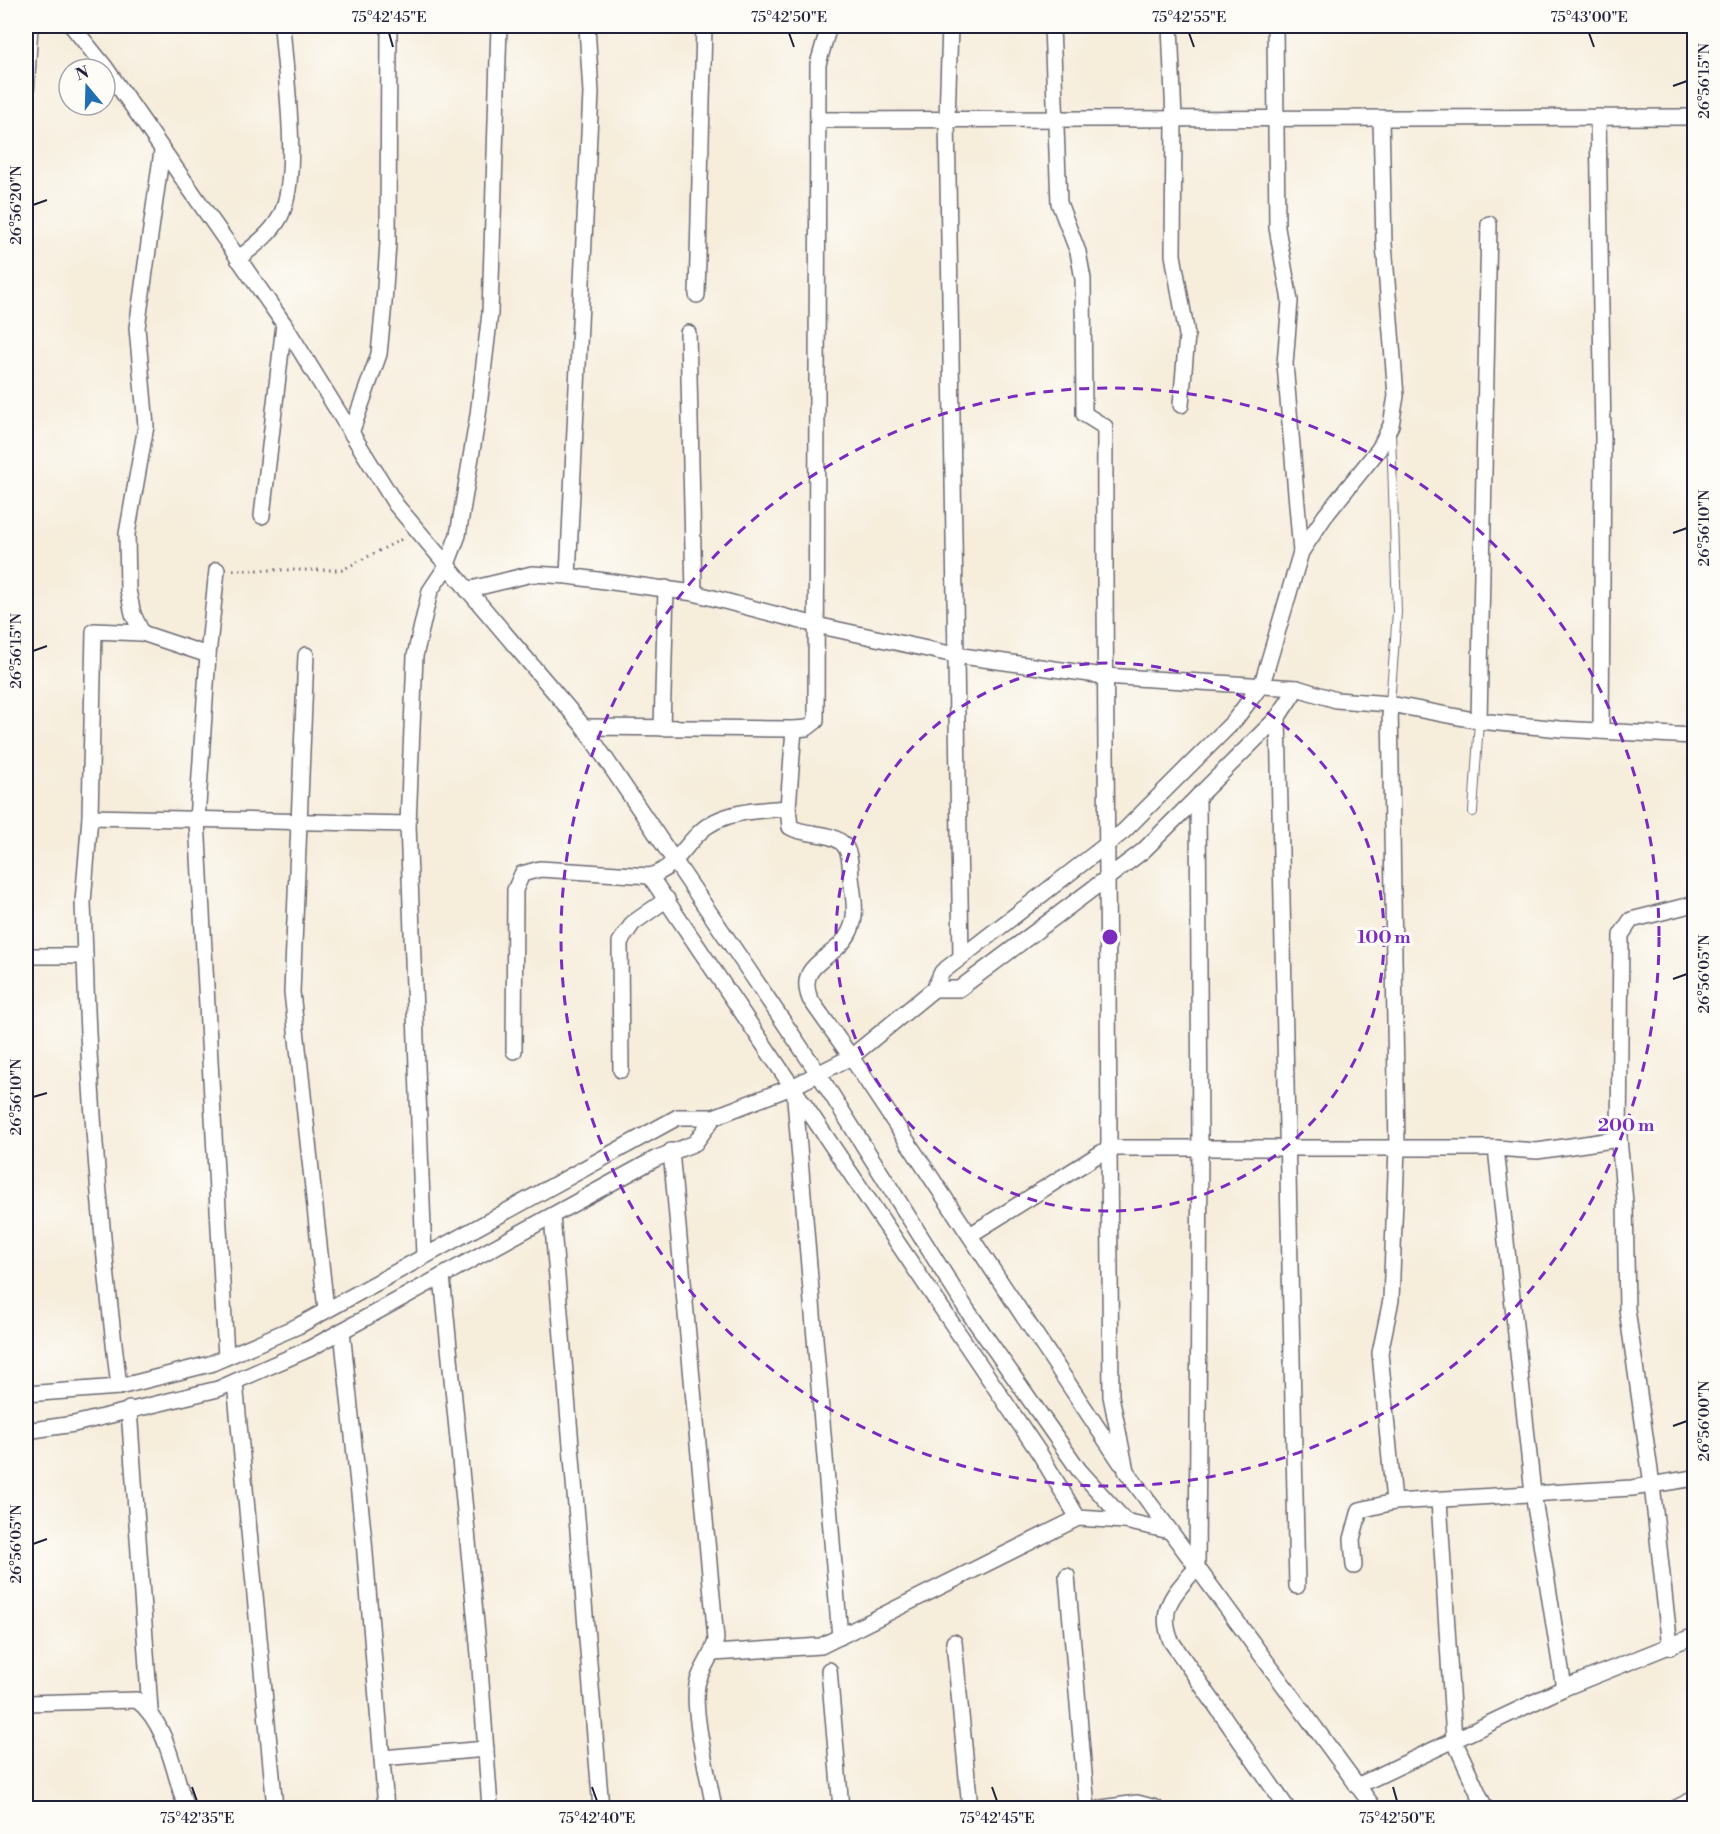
<svg xmlns="http://www.w3.org/2000/svg" width="1720" height="1834" font-family="'Libre Bodoni',serif">
	<rect width="100%" height="100%" fill="#fdfcf7"/>
	<filter id="ink" filterUnits="userSpaceOnUse"><feTurbulence type="fractalNoise" baseFrequency=".0167" numOctaves="2"/><feDisplacementMap in="SourceGraphic" scale="12" xChannelSelector="R" yChannelSelector="G"/><feConvolveMatrix kernelMatrix="1 2 1 2 8 2 1 2 1" color-interpolation-filters="sRGB"/></filter>
	<filter id="wash" filterUnits="userSpaceOnUse"><feTurbulence type="fractalNoise" baseFrequency=".008" numOctaves="4" result="noise"/><feDisplacementMap in="SourceGraphic" scale="24" xChannelSelector="R" yChannelSelector="G"/><feGaussianBlur stdDeviation="1.35" result="paint"/><feColorMatrix in="noise" values="0 0 0 0 0 0 0 0 0 0 0 0 0 0 0 0 0 1.4 0 .05"/><feComposite in="paint" operator="in"/></filter>
	<g filter="url(#wash)">
		<rect width="100%" height="100%" fill="#f6eddb"/>
	</g>
	<g filter="url(#ink)">
		<g fill="none" stroke-linecap="round" stroke-linejoin="round">
			<defs>
				<g id="lane">
					<path d="M1390,704L1397,612L1391,432"/>
					<path d="M1473,812L1479,721"/>
				</g>
				<g id="street">
					<path d="M72,26L105,67L284,324L396,505L584,727L818,1073L967,1310L1079,1470L1125,1521"/>
					<path d="M950,26L947,119L961,957"/>
					<path d="M1170,26L1174,119L1173,255L1187,335L1181,405"/>
					<path d="M1275,26L1277,228L1290,301L1285,364L1301,552"/>
					<path d="M26,92L30,26"/>
					<path d="M1598,117L1603,438L1601,731"/>
					<path d="M818,120L1694,117"/>
					<path d="M238,259C253,247 271,234 280,217C301,177 285,73 282,26"/>
					<path d="M697,295L704,26"/>
					<path d="M688,333L694,593"/>
					<path d="M351,433L379,354L384,303L388,243L389,26"/>
					<path d="M262,516L284,324"/>
					<path d="M568,576L591,93L587,26"/>
					<path d="M467,590L532,574L568,576L694,593L816,625L955,655L1104,676L1297,688L1336,700L1390,704L1479,721L1560,729L1694,736"/>
					<path d="M142,633L133,614L128,590L127,534L146,426L137,328L162,151"/>
					<path d="M208,655L197,820L226,1357"/>
					<path d="M306,655L292,992L326,1310"/>
					<path d="M1390,704L1397,1148L1391,1300L1380,1353L1394,1502"/>
					<path d="M1278,717L1297,1586"/>
					<path d="M1479,721L1489,224"/>
					<path d="M584,727L794,729L807,728L816,721L818,64L829,26"/>
					<path d="M662,728L666,588"/>
					<path d="M794,729L788,808L790,827C805,836 828,831 842,843C851,851 850,866 851,877C853,895 858,915 850,931C837,960 795,961 810,999L851,1057L1121,1463"/>
					<path d="M1198,796L1200,1148L1197,1567C1176,1592 1157,1607 1171,1641L1287,1808"/>
					<path d="M90,817L408,824L415,656L430,591L446,567L458,535L478,415L490,313L499,26"/>
					<path d="M408,824L424,1256"/>
					<path d="M650,876L1040,1454L1078,1518L1125,1521L1170,1531"/>
					<path d="M26,956H85L83,902L90,817L94,631L142,633L208,655L217,570"/>
					<path d="M85,956C89,1100 102,1244 119,1387"/>
					<path d="M934,989H959L1143,851L1278,717L1297,688"/>
					<path d="M514,1051L515,890L522,874L540,869L650,876C674,869 682,849 699,833C720,811 759,810 788,808"/>
					<path d="M621,1070L620,942L633,923L667,899"/>
					<path d="M794,1087L840,1637"/>
					<path d="M1496,1148L1533,1493L1564,1688"/>
					<path d="M671,1151L716,1639C713,1657 700,1669 697,1685C692,1712 709,1779 714,1808"/>
					<path d="M552,1216L601,1808"/>
					<path d="M970,1235L1109,1148C1108,907 1104,667 1105,427L1084,414L1083,279L1078,252L1059,203L1052,26"/>
					<path d="M442,1276L479,1654L490,1808"/>
					<path d="M342,1331L364,1541L386,1808"/>
					<path d="M235,1382L275,1808"/>
					<path d="M26,1394L119,1387L210,1364L298,1326L678,1117H714L794,1086L851,1057L934,989L942,972L1124,831L1234,721L1262,684L1301,552L1325,516L1379,449L1391,425L1396,396L1384,244L1381,118"/>
					<path d="M129,1409L150,1710"/>
					<path d="M26,1431L74,1424L218,1389L309,1349L655,1159L695,1143L714,1117"/>
					<path d="M1439,1500L1454,1740L1485,1808"/>
					<path d="M1354,1566L1352,1539L1360,1510L1394,1502L1632,1488L1694,1478"/>
					<path d="M1067,1576L1087,1808"/>
					<path d="M954,1642L970,1808"/>
					<path d="M1670,1647L1652,1485L1627,1309L1625,1202L1619,1139L1621,935L1631,920L1694,904"/>
					<path d="M714,1653L821,1646L1078,1518"/>
					<path d="M829,1670L841,1808"/>
					<path d="M26,1703L137,1700C167,1723 174,1773 186,1808"/>
					<path d="M382,1758L486,1749"/>
					<path d="M1357,1786L1564,1688L1694,1636"/>
					<path d="M1102,1808L1137,1803L1156,1808"/>
					<path d="M1374,1808L1126,1471L1111,1396L1109,1148H1496L1537,1151L1619,1139"/>
					<path d="M1676,1808L1694,1799"/>
				</g>
			</defs>
			<use href="#lane" stroke="#6c6973" stroke-width="10"/>
			<use href="#street" stroke="#6c6973" stroke-width="18"/>
			<path stroke="#6c6973" stroke-width="3" stroke-dasharray="1.5 4.5" stroke-linecap="butt" d="M233,570H342L402,539"/>
			<use href="#lane" stroke="#fff" stroke-width="8"/>
			<use href="#street" stroke="#fff" stroke-width="15"/>
		</g>
	</g>
	<path fill="none" stroke="#22223b" stroke-width="2" d="M389,33L393,47M789,33L794,47M1189,33L1194,47M1589,33L1594,47M1673,86L1687,81M33,205L47,200M1673,533L1687,528M33,651L47,646M1673,979L1687,974M33,1097L47,1093M1673,1426L1687,1421M33,1544L47,1539M192,1787L197,1801M592,1787L597,1801M992,1787L997,1801M1393,1787L1397,1801"/>
	<g fill="none" stroke="#7b2cbf" stroke-width="3" stroke-dasharray="10 8">
		<circle cx="1110" cy="937" r="274"/>
		<circle cx="1110" cy="937" r="549"/>
	</g>
	<circle cx="1110" cy="937" r="9" fill="#7b2cbf" stroke="#fdfcf7" stroke-width="3"/>
	<g font-size="18" text-anchor="middle" font-weight="bold" fill="#7b2cbf" stroke="#fdfcf7" stroke-width="6" stroke-linejoin="round" paint-order="stroke">
		<text x="1384" y="943">100 m</text>
		<text x="1626" y="1131">200 m</text>
	</g>
	<rect width="1720" height="1834" fill="none" stroke="#fdfcf7" stroke-width="66"/>
	<g transform="translate(87 87) rotate(341)"><circle r="28" fill="#fdfcf7" stroke="#a5a5ac" stroke-width="1.5"/>
	<path d="M0-4.5L10 22L0 15L-10 22Z" fill="#1f6fb2"/>
	<text y="-9" font-size="16" font-weight="bold" text-anchor="middle" fill="#22223b">N</text>
	</g>
	<rect x="33" y="33" width="1654" height="1768" fill="none" stroke="#22223b" stroke-width="2"/>
	<g font-size="15" text-anchor="middle" fill="#22223b">
		<text x="389" y="22">75°42'45"E</text>
		<text x="789" y="22">75°42'50"E</text>
		<text x="1189" y="22">75°42'55"E</text>
		<text x="1589" y="22">75°43'00"E</text>
		<text transform="translate(1704 81) rotate(-90)" y="5">26°56'15"N</text>
		<text transform="translate(16 205) rotate(-90)" y="5">26°56'20"N</text>
		<text transform="translate(1704 528) rotate(-90)" y="5">26°56'10"N</text>
		<text transform="translate(16 651) rotate(-90)" y="5">26°56'15"N</text>
		<text transform="translate(1704 974) rotate(-90)" y="5">26°56'05"N</text>
		<text transform="translate(16 1097) rotate(-90)" y="5">26°56'10"N</text>
		<text transform="translate(1704 1421) rotate(-90)" y="5">26°56'00"N</text>
		<text transform="translate(16 1544) rotate(-90)" y="5">26°56'05"N</text>
		<text x="197" y="1823">75°42'35"E</text>
		<text x="597" y="1823">75°42'40"E</text>
		<text x="997" y="1823">75°42'45"E</text>
		<text x="1397" y="1823">75°42'50"E</text>
	</g>
</svg>
